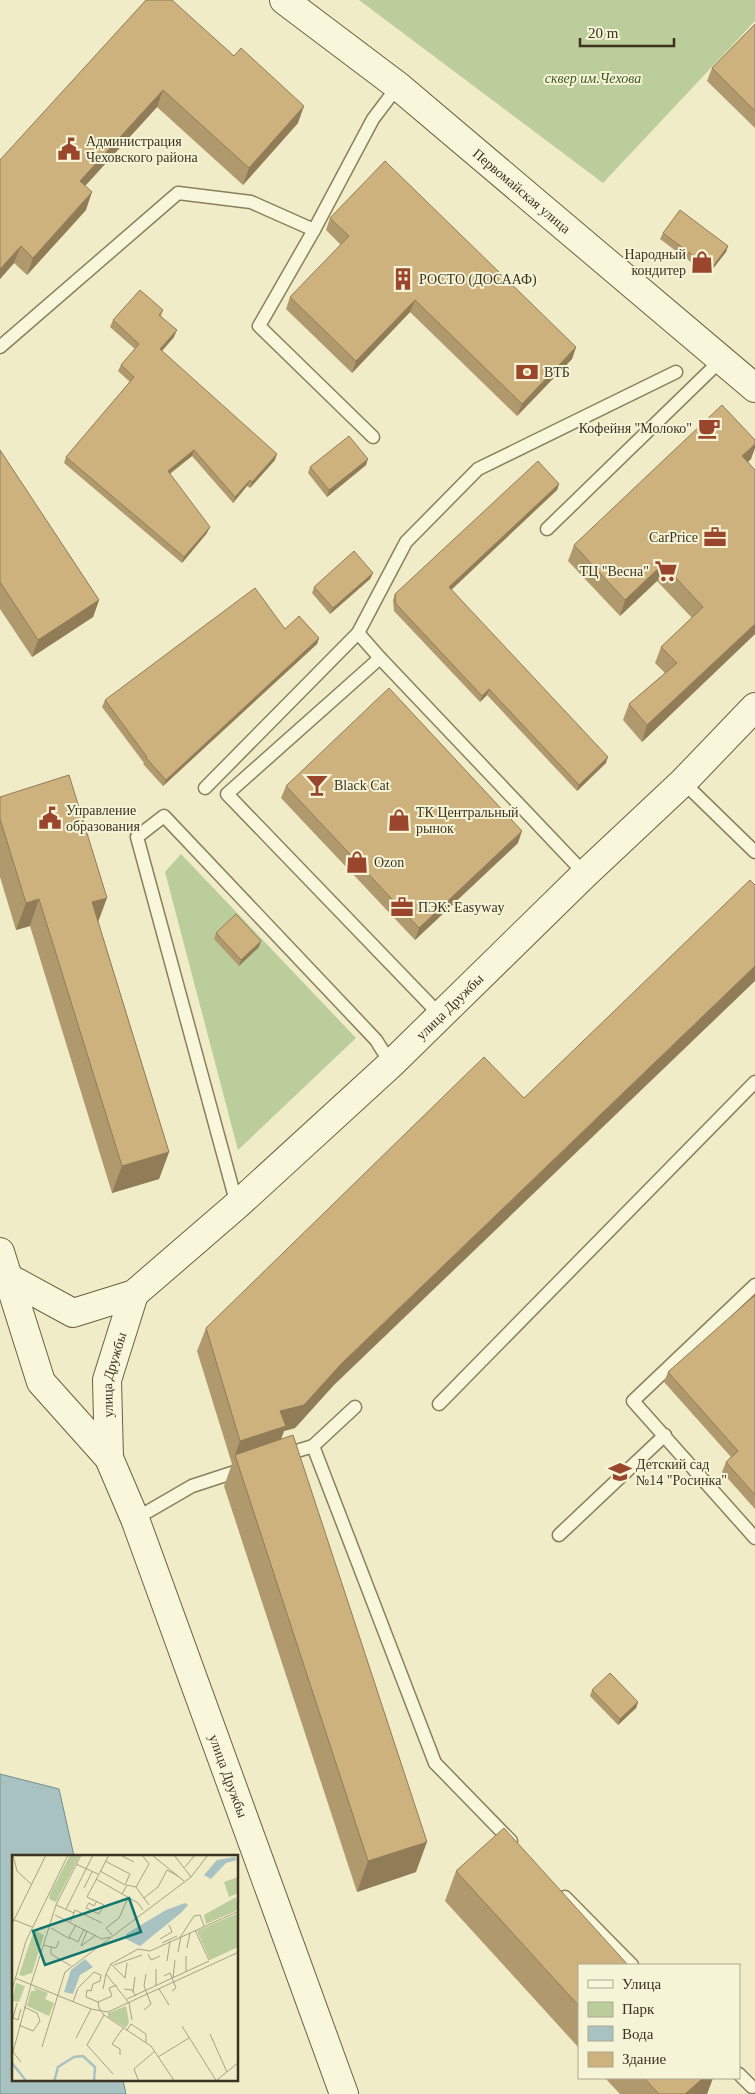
<svg xmlns="http://www.w3.org/2000/svg" width="755" height="2094" font-family="Georgia,serif">
	<rect width="100%" height="100%" fill="#efecc7"/>
	<g fill="#bbcd9b">
		<path d="M359,0H755V21L603,183Z"/>
		<path d="M181,854L356,1038L238,1150L165,872Z"/>
	</g>
	<path fill="#a8c2c1" stroke="#6e9191" d="M0,1774L59,1789L74,1856H14V2080H123L126,2094H0Z"/>
	<g fill="none" stroke-linecap="round" stroke-linejoin="round">
		<defs>
			<g id="lane">
				<path d="M0,347L178,193L251,202L314,230"/>
				<path d="M373,437L259,326L314,230L373,119L398,86"/>
				<path d="M547,529L721,360"/>
				<path d="M358,633L380,658"/>
				<path d="M683,782L755,852"/>
				<path d="M205,788L358,633L406,542L478,469L676,372"/>
				<path d="M441,1016L227,794L380,658L585,874"/>
				<path d="M237,1205L137,837L164,816L376,1040L391,1064"/>
				<path d="M755,1285L633,1401L755,1538"/>
				<path d="M439,1404L755,1082"/>
				<path d="M313,1446L355,1407"/>
				<path d="M284,1455L313,1446L435,1763L511,1841"/>
				<path d="M135,1519L192,1486L244,1469"/>
				<path d="M559,1535L665,1435"/>
				<path d="M565,1897L632,1965"/>
				<path d="M739,2074L752,2087"/>
			</g>
			<g id="secondary">
				<path id="s1" d="M284,0L398,86L755,388"/>
				<path id="s2" d="M0,1252L41,1382L109,1458L135,1519L344,2094"/>
				<path id="s3" d="M7,1277L73,1313L134,1294L237,1205L391,1064L585,874L683,782L755,707"/>
				<path id="s4" d="M109,1458L107,1380L134,1294"/>
			</g>
		</defs>
		<use href="#lane" stroke="#8a805c" stroke-width="15"/>
		<use href="#secondary" stroke="#6c613f" stroke-width="30"/>
		<use href="#lane" stroke="#f9f7db" stroke-width="12"/>
		<use href="#secondary" stroke="#f9f7db" stroke-width="28"/>
	</g>
	<g fill="#b0996c">
		<path d="M755,24V128L707,81L712,68Z"/>
		<path d="M234,56L298,123L243,185L157,107L85,186L86,210L27,275L14,263L0,279V160Z"/>
		<path d="M330,218L576,347L572,359L517,416L410,312L352,373L286,309L290,297L341,245L326,230Z"/>
		<path d="M663,233L728,246L726,252L708,275L660,239Z"/>
		<path d="M163,310L161,316L174,337L162,351L275,460L250,488L247,486L233,503L192,456L170,474L207,533L182,563L64,463L66,457L130,382L118,371L121,365L135,349L110,327L113,320Z"/>
		<path d="M0,450L99,600L93,617L32,657L0,609Z"/>
		<path d="M751,459L748,462L755,470V634L642,742L623,720L629,704L665,673L655,663L661,647L692,618L657,581L620,616L568,561L574,545Z"/>
		<path d="M366,465L327,497L308,473L310,467Z"/>
		<path d="M559,484L557,490L451,589L606,763L577,791L487,695L480,702L394,611L393,600L395,594Z"/>
		<path d="M373,573L370,579L330,614L312,593L314,587Z"/>
		<path d="M285,629L319,638L317,644L163,786L143,764L144,763L102,707L105,700Z"/>
		<path d="M286,786L518,843L415,940L281,798Z"/>
		<path d="M0,797L98,921L169,1152L159,1179L112,1193L30,926L16,930L0,877Z"/>
		<path d="M216,933L259,947L239,966L214,939Z"/>
		<path d="M755,1295V1509L722,1472L726,1462L731,1457L664,1382L668,1372Z"/>
		<path d="M206,1328L333,1386L295,1428L284,1431L281,1439L416,1872L357,1892L224,1486L232,1464L197,1351Z"/>
		<path d="M592,1690L638,1702L636,1708L618,1725L590,1696Z"/>
		<path d="M456,1871L579,1965V2048L445,1901Z"/>
		<path d="M605,2078H713L707,2094H620Z"/>
	</g>
	<g fill="#907d58">
		<path d="M163,90L157,107L74,198L80,181Z"/>
		<path d="M304,106L298,123L243,185L249,168Z"/>
		<path d="M92,192L86,210L27,275L33,258Z"/>
		<path d="M21,246L14,263L0,279V269Z"/>
		<path d="M728,246L726,252L708,275L711,269Z"/>
		<path d="M415,300L410,312L352,373L356,361Z"/>
		<path d="M177,330L174,337L157,356L160,349Z"/>
		<path d="M576,347L572,359L517,416L522,404Z"/>
		<path d="M755,444V448L751,459L736,472L742,456Z"/>
		<path d="M194,450L192,456L165,477L168,471Z"/>
		<path d="M277,454L275,460L250,488L252,482Z"/>
		<path d="M368,459L366,465L327,497L329,490Z"/>
		<path d="M250,480L247,486L233,503L235,497Z"/>
		<path d="M559,484L557,490L447,594L449,587Z"/>
		<path d="M210,527L207,533L182,563L184,557Z"/>
		<path d="M663,564L657,581L620,616L625,600Z"/>
		<path d="M373,573L370,579L330,614L333,608Z"/>
		<path d="M99,600L93,617L32,657L38,640Z"/>
		<path d="M755,624V634L642,742L647,725Z"/>
		<path d="M319,638L317,644L163,786L166,780Z"/>
		<path d="M489,689L487,695L480,702L482,696Z"/>
		<path d="M608,757L606,763L577,791L579,785Z"/>
		<path d="M522,831L518,843L415,940L419,928Z"/>
		<path d="M107,898L97,925L92,902Z"/>
		<path d="M39,899L30,926L16,930L26,903Z"/>
		<path d="M261,941L259,947L239,966L241,960Z"/>
		<path d="M755,966V981L333,1386L295,1428L284,1431L277,1449L235,1455L232,1464L240,1441L342,1363Z"/>
		<path d="M169,1152L159,1179L112,1193L122,1166Z"/>
		<path d="M638,1702L636,1708L618,1725L620,1719Z"/>
		<path d="M427,1842L416,1872L357,1892L368,1861Z"/>
		<path d="M703,2078H713L707,2094H685Z"/>
	</g>
	<g fill="#cdb27d" stroke="#907d58">
		<path d="M146,0H172L234,56L241,48L304,106L249,168L163,90L80,181L92,192L33,258L21,246L0,269V160Z"/>
		<path d="M755,24V111L712,68Z"/>
		<path d="M385,161L576,347L522,404L415,300L356,361L290,297L349,236L330,218Z"/>
		<path d="M680,210L728,246L711,269L663,233Z"/>
		<path d="M140,290L163,310L159,315L177,330L160,349L277,454L252,482L250,480L235,497L194,450L168,471L210,527L184,557L66,457L134,377L121,365L139,344L113,320Z"/>
		<path d="M722,405L755,440V444L742,456L755,470V624L647,725L629,704L677,663L661,647L703,607L663,564L625,600L574,545Z"/>
		<path d="M349,436L368,459L329,490L310,467Z"/>
		<path d="M0,450L99,600L38,640L0,582Z"/>
		<path d="M538,461L559,484L449,587L608,757L579,785L489,689L482,696L396,604L395,594Z"/>
		<path d="M354,551L373,573L333,608L314,587Z"/>
		<path d="M255,588L285,629L299,616L319,638L166,780L146,758L147,757L105,700Z"/>
		<path d="M389,688L522,831L419,928L286,786Z"/>
		<path d="M69,775L107,898L92,902L169,1152L122,1166L39,899L26,903L0,819V797Z"/>
		<path d="M750,880L755,885V966L342,1363L304,1405L280,1411L286,1426L240,1441L206,1328L484,1057L524,1098Z"/>
		<path d="M236,914L261,941L241,960L216,933Z"/>
		<path d="M755,1295V1495L726,1462L738,1451L668,1372Z"/>
		<path d="M293,1435L427,1842L368,1861L235,1455Z"/>
		<path d="M610,1673L638,1702L620,1719L592,1690Z"/>
		<path d="M504,1828L628,1965H579V2006L456,1871Z"/>
		<path d="M644,2078H703L685,2094H659Z"/>
	</g>
	<defs>
		<symbol id="civic-bare" viewBox="-9 -9 18 18"><path d="M-.6-6.5H3V-4.5H.6V-3L4-1V1h2V6H-6V1h2V-1L-.6-3ZM-1.2 2.5V6h2.4V2.5Z" fill="#9a462c" stroke="#f6f4d7" stroke-width="2.5" paint-order="stroke"/></symbol>
		<symbol id="shop-bare" viewBox="-9 -9 18 18"><path d="M-5-2.5h2.3a2.7 3.5 0 0 1 5.4 0H5L5.5 6h-11ZM-1.5-2.5h3a1.5 2.3 0 0 0-3 0Z" fill="#9a462c" stroke="#f6f4d7" stroke-width="2.5" paint-order="stroke"/></symbol>
		<symbol id="building-bare" viewBox="-9 -9 18 18"><path d="M-4-6H4V6H1V3H-1V6H-4ZM-2.5-4.3h1.7v1.8h-1.7ZM.8-4.3h1.7v1.8H.8ZM-2.5-1h1.7V.8h-1.7ZM.8-1h1.7V.8H.8Z" fill="#9a462c" stroke="#f6f4d7" stroke-width="2.5" paint-order="stroke"/></symbol>
		<symbol id="bank-bare" viewBox="-9 -9 18 18"><path d="M-6-4H6V4H-6ZM0-2.3a2.3 2.3 0 1 0 0 4.6a2.3 2.3 0 1 0 0-4.6Z" fill="#9a462c" stroke="#f6f4d7" stroke-width="2.5" paint-order="stroke"/></symbol>
		<symbol id="cafe-bare" viewBox="-9 -9 18 18"><path d="M-5.5-4.5H6V0H3Q3 3.5 0 3.5H-2.5Q-5.5 3.5-5.5 0ZM3-3.2v2h1.7v-2ZM-6 4.5H4V6H-6Z" fill="#9a462c" stroke="#f6f4d7" stroke-width="2.5" paint-order="stroke"/></symbol>
		<symbol id="office-bare" viewBox="-9 -9 18 18"><path d="M-6-3h4V-5.5h4V-3h4V5H-6ZM-1-4.5V-3h2v-1.5ZM-6 0V1H6V0Z" fill="#9a462c" stroke="#f6f4d7" stroke-width="2.5" paint-order="stroke"/></symbol>
		<symbol id="supermarket-bare" viewBox="-9 -9 18 18"><path d="M-6-5.5h2.5l.6 2H6L4.5 2H-2.5L-4.4-4H-6ZM-1.5 3.2a1.3 1.3 0 1 0 .1 0ZM3 3.2a1.3 1.3 0 1 0 .1 0Z" fill="#9a462c" stroke="#f6f4d7" stroke-width="2.5" paint-order="stroke"/></symbol>
		<symbol id="bar-bare" viewBox="-9 -9 18 18"><path d="M-6-5H6L.8 .8V4.5H3.5V6h-7V4.5H-.8V.8Z" fill="#9a462c" stroke="#f6f4d7" stroke-width="2.5" paint-order="stroke"/></symbol>
		<symbol id="school-bare" viewBox="-9 -9 18 18"><path d="M0-5L7-2L0 1L-7-2ZM-4 1L0 2.5L4 1V4Q0 6-4 4Z" fill="#9a462c" stroke="#f6f4d7" stroke-width="2.5" paint-order="stroke"/></symbol>
	</defs>
	<g fill-rule="evenodd">
		<use href="#civic-bare" x="53" y="133" width="32" height="32"/>
		<use href="#shop-bare" x="686" y="246" width="32" height="32"/>
		<use href="#building-bare" x="387" y="263" width="32" height="32"/>
		<use href="#bank-bare" x="511" y="356" width="32" height="32"/>
		<use href="#cafe-bare" x="693" y="412" width="32" height="32"/>
		<use href="#office-bare" x="699" y="521" width="32" height="32"/>
		<use href="#supermarket-bare" x="650" y="555" width="32" height="32"/>
		<use href="#bar-bare" x="301" y="769" width="32" height="32"/>
		<use href="#civic-bare" x="34" y="802" width="32" height="32"/>
		<use href="#shop-bare" x="383" y="804" width="32" height="32"/>
		<use href="#shop-bare" x="341" y="846" width="32" height="32"/>
		<use href="#office-bare" x="386" y="891" width="32" height="32"/>
		<use href="#school-bare" x="604" y="1456" width="32" height="32"/>
	</g>
	<g text-anchor="middle" stroke-width="4" stroke-linejoin="round" paint-order="stroke">
		<g font-size="14" font-style="italic" fill="#3f5726" stroke="#f6f4d7">
			<text x="593" y="83">сквер им.Чехова</text>
		</g>
		<g font-size="14" fill="#3b3320" stroke="#f6f4d7" text-anchor="start">
			<text x="86" y="146">Администрация<tspan x="86" dy="16">Чеховского района</tspan></text>
			<text x="686" y="259" text-anchor="end">Народный<tspan x="686" dy="16">кондитер</tspan></text>
			<text x="419" y="284">РОСТО (ДОСААФ)</text>
			<text x="544" y="377">ВТБ</text>
			<text x="692" y="433" text-anchor="end">Кофейня "Молоко"</text>
			<text x="698" y="542" text-anchor="end">CarPrice</text>
			<text x="649" y="576" text-anchor="end">ТЦ "Весна"</text>
			<text x="334" y="790">Black Cat</text>
			<text x="66" y="815">Управление<tspan x="66" dy="16">образования</tspan></text>
			<text x="416" y="817">ТК Центральный<tspan x="416" dy="16">рынок</tspan></text>
			<text x="374" y="867">Ozon</text>
			<text x="418" y="912">ПЭК: Easyway</text>
			<text x="636" y="1469">Детский сад<tspan x="636" dy="16">№14 "Росинка"</tspan></text>
		</g>
		<g font-size="14" fill="#3b3320" stroke="#f6f4d7">
			<text dy="5" stroke="none"><textPath href="#s1" startOffset="305">Первомайская улица</textPath></text>
			<text dy="5" stroke="none"><textPath href="#s3" startOffset="566">улица Дружбы</textPath></text>
			<text dy="5" stroke="none"><textPath href="#s4" startOffset="84">улица Дружбы</textPath></text>
			<text dy="5" stroke="none"><textPath href="#s2" startOffset="578">улица Дружбы</textPath></text>
		</g>
	</g>
	<g transform="translate(12 1855)">
		<rect width="226" height="226" fill="#efecc7"/>
		<path d="M58,0H68L44,47L37,44L38,39ZM226,22V38L217,42L212,27ZM224,42L226,55L194,69L192,60ZM226,58V92L198,105L185,76ZM22,75L32,80L20,118L11,121L7,120ZM4,128L13,131L7,147L0,146ZM21,132L36,138L33,144L42,148L37,161L15,151L19,136H24ZM114,151L117,167L114,173L96,162V158Z" fill="#bbcd9b"/>
		<path d="M223,2L225,5L214,8L199,24L192,20L205,5ZM173,48L176,50L170,57L128,91L114,84V79L154,55ZM73,104L81,112L68,120L61,139L52,137L59,115Z" fill="#a8c2c1"/>
		<path fill="none" stroke="#a8c2c1" stroke-width="2.5" d="M0,208L15,227M42,227L46,212L62,202L71,201L83,212L82,227"/>
		<path fill="none" stroke="#a7a284" stroke-width="1" d="M1,0L5,16L19,29M108,0L122,7M130,0L137,9L124,32L137,50M140,0L172,26M162,0L179,22M64,9L86,19M173,12L183,0M88,16L113,30L118,19L93,6M84,24L126,48L131,55M72,33L80,17M110,39L115,30L124,32M132,43L146,32L155,15L166,21M85,46L82,51L77,48L74,53L87,59L92,50L79,44L75,42L97,0M44,50L62,58L58,67M54,54L81,0M62,58L63,55L90,68M43,60L90,84L98,82M0,64L20,72M0,69L34,0M64,70L57,82L66,87L72,74M39,73L58,84M183,75L197,105M75,76L69,91L84,80M100,80L94,73L107,63L116,43M148,84L160,77L157,70M150,88L165,81M31,90L44,93L47,86M39,92V99L59,111M175,93L178,78M166,97L169,81L182,61L188,60L192,71M136,99L139,105L148,101M174,101V117M155,106L158,86M99,109L113,123L115,108M102,110L130,100M152,121L158,118L164,133L160,136M3,123L79,154L96,157L227,97M161,123L163,105M105,130L97,133L100,141L86,147L87,153L92,160L139,191L163,227M144,131V114M91,134L94,119M112,134L120,135L124,141M147,134L157,150M0,135L14,86L56,0M121,137L123,122M115,144L197,106M61,147L66,133L82,117L89,120L88,126L81,129L79,136L75,135L74,142L86,147M5,148L1,163L6,165L9,154M132,155L139,149L132,131L134,119M92,160L75,190L101,219M120,165L117,148L94,119L99,109L126,94L138,96L227,56M7,170L21,176L28,166L25,158L12,152M170,171L205,227M115,175L119,169L134,179V187M198,179L215,217M64,183L79,154M30,192L53,117L179,22L196,0M108,200V194L100,189L111,173M146,202L177,183M9,207L1,197L20,126L44,50L69,0M205,225L227,207M127,227L122,214L143,196"/>
		<path fill="#0f766e" fill-opacity="0.15" stroke="#0f766e" stroke-width="2.5" d="M117,43L129,77L33,110L21,76Z"/>
		<rect width="226" height="226" fill="none" stroke="#3b3320" stroke-width="2.5"/>
	</g>
	<rect x="578" y="1964" width="162" height="115" fill="#f6f4d7" stroke="#aba78e"/>
	<rect x="588" y="1980" width="25" height="8" fill="#f9f7db" stroke="#aba78e"/>
	<text x="622" y="1989" font-size="15" fill="#3b3320">Улица</text>
	<rect x="588" y="2002" width="25" height="15" fill="#bbcd9b" stroke="#aba78e"/>
	<text x="622" y="2014" font-size="15" fill="#3b3320">Парк</text>
	<rect x="588" y="2026" width="25" height="15" fill="#a8c2c1" stroke="#aba78e"/>
	<text x="622" y="2039" font-size="15" fill="#3b3320">Вода</text>
	<rect x="588" y="2052" width="25" height="15" fill="#cdb27d" stroke="#aba78e"/>
	<text x="622" y="2064" font-size="15" fill="#3b3320">Здание</text>
	<path d="M580 38v8h94v-8" fill="none" stroke="#3b3320" stroke-width="2.5"/>
	<text x="588" y="38" font-size="15" fill="#3b3320" stroke="#f6f4d7" stroke-width="4" paint-order="stroke">20 m</text>
</svg>
